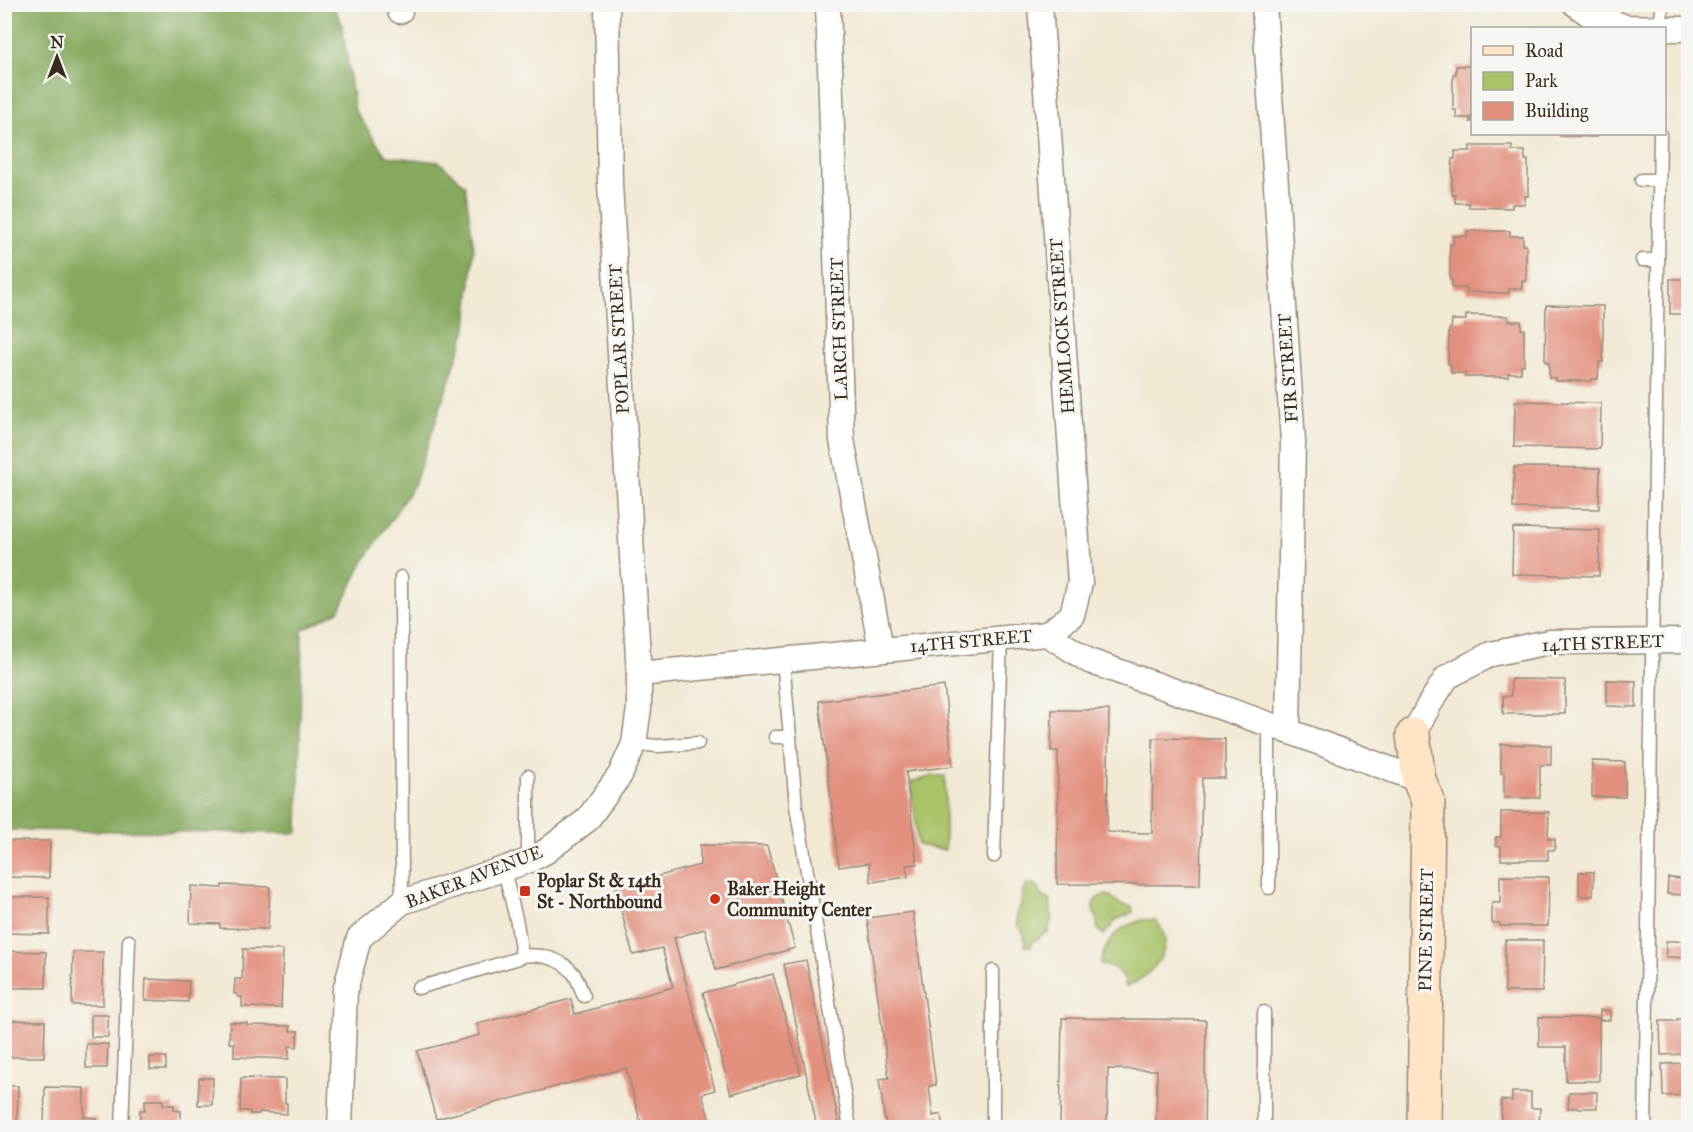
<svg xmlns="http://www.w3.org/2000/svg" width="1693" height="1132" font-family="'IM FELL Great Primer',serif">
	<rect width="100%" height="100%" fill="#f6f6f2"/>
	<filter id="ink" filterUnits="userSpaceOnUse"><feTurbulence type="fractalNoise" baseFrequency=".0167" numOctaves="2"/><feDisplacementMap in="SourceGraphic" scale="12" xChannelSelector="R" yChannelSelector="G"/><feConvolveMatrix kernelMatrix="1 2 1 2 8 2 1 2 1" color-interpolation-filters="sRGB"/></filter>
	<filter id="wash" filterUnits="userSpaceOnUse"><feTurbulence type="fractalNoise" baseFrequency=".008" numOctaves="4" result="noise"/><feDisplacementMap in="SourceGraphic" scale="24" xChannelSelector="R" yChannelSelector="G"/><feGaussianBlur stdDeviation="1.35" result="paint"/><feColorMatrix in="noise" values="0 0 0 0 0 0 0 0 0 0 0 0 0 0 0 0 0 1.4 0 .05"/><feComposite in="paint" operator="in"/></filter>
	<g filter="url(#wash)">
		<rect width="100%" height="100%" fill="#f2e9d5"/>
		<g fill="#a9c369" stroke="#727644" stroke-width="1.5">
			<path d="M933,776H945V850L918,845L911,782Z"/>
			<path d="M1027,884H1034L1044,898L1050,900L1052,917L1048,933C1041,933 1039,940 1032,941V946H1025L1024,934L1017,923V911L1021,905L1022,893Z"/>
			<path d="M1104,895L1110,896L1120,904L1132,907L1133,912L1116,920L1104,935C1095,930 1098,925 1097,918C1090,908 1092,899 1104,895Z"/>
			<path d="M1142,920H1155C1180,946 1152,976 1126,987C1123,972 1115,966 1100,964C1107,939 1116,928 1142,920Z"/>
		</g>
		<path fill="#86a95d" stroke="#606a3e" stroke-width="1.5" d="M5,4L333,5L342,25L355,111L386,156L439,162L465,185L474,249L467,328L415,483L364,561L339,611L302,630L298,833L5,830Z"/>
		<g id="blocks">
			<g fill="#e28f7d">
				<path d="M1685,55H1688V84H1683Z"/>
				<path d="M1471,57H1472V122H1470V118H1456V110H1453V74H1456V66H1470Z"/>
				<path d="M1561,134H1597V137L1560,136Z"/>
				<path d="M1470,146H1512V151H1525V160H1528V196H1525V204H1512V208L1469,207V203H1455V195H1452V159H1455V151H1470Z"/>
				<path d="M1467,231H1510V236H1523V245H1526V281H1522V289H1509V293L1466,292V288H1452V280H1450V244H1453V236H1467Z"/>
				<rect x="1670" y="279" width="18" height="35"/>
				<path d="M1546,305L1603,306V362H1599L1598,379H1592V381H1555V378H1549V362H1545Z"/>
				<path d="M1466,315L1508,316V321H1521V329H1524V365H1521V373H1508V377H1465V373H1451V364H1448L1449,329H1451L1452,320H1466Z"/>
				<path d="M1515,401L1601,403L1600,449L1514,447Z"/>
				<path d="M1514,467L1600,468L1599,509L1513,508Z"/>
				<path d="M1513,528L1600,530L1599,576L1512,574Z"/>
				<path d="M1511,679L1565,680V714H1503V696H1511Z"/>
				<path d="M1607,680L1636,681V707L1607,706Z"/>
				<path d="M944,686L953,766L906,772L917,864L906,865L908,877L871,882L869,863L839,867L819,701Z"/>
				<path d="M1052,710H1109L1107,832L1152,833L1153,738L1225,739V778H1202L1200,885L1057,884L1058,751H1051Z"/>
				<path d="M1501,744L1551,745V765H1540V798H1504V773H1501Z"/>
				<path d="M1592,761L1625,762V797H1592Z"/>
				<path d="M1685,777H1688V823L1682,822Z"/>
				<path d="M1501,812H1549L1548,839H1555V850H1548V860H1501V846H1496V837H1501Z"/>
				<path d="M4,841H50L49,878L4,877Z"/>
				<path d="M700,845L767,846L795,948L716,970L705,929L674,938L715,1090L702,1094L712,1128H642L626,1068L436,1119L417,1051L480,1035L477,1024L571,999L575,1014L673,987L662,948L633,955L615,888L700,865Z"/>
				<path d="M1579,872H1594L1593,896H1579Z"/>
				<path d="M1500,876L1549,877L1548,926H1500V923H1492V903H1500Z"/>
				<path d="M1668,878L1685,879L1684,895L1667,894Z"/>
				<path d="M222,885L270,887L268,929L220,928V924L190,923L191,886L222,888Z"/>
				<path d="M4,897H49V934L4,933Z"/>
				<path d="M913,912L936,1085L929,1086L933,1116L941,1114L943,1128H886L879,1079L889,1078L867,918Z"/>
				<path d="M1505,940H1543L1542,992H1505Z"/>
				<path d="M1666,941H1688V958L1666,957Z"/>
				<path d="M243,949L283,950L281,1008L242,1007V997H238V994H234L235,979H242Z"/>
				<path d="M4,951L46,952V988H4Z"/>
				<path d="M73,952H103V1005H72Z"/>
				<path d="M806,960L840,1128H817L784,964Z"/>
				<path d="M773,974L801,1074L731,1094L703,993Z"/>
				<path d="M146,979L189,981L188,1002L145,1000Z"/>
				<path d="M1600,1010L1610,1011V1020H1600Z"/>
				<rect x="91" y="1015" width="17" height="22"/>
				<path d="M1539,1017L1599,1018V1081H1566V1047H1539Z"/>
				<path d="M1062,1018L1206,1020L1204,1128H1156L1157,1070L1108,1069L1107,1128H1060Z"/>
				<path d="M1677,1019H1688V1054L1661,1055L1660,1021H1677Z"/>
				<path d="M4,1020L45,1021L44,1057H4Z"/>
				<path d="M230,1022L247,1023V1025L290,1026V1031H298L297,1047L289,1046V1059L234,1057V1043H229Z"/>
				<path d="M86,1044H108L107,1068H86Z"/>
				<rect x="150" y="1057" width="16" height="12"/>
				<path d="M1688,1063V1095L1663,1096L1662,1064Z"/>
				<path d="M199,1078H213L212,1105H198Z"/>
				<path d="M241,1078L285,1079V1103H287V1114L259,1112V1114H250V1111H240Z"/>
				<path d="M4,1086H18L17,1128H4Z"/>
				<path d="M45,1087L84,1088V1117L97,1118V1128H44Z"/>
				<path d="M1512,1092H1531V1108H1540L1539,1128H1501V1100L1512,1101Z"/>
				<path d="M1569,1092H1597V1108H1568Z"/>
				<path d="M145,1100H163V1105H174V1110L181,1111V1128H140V1110H145Z"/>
			</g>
		</g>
	</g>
	<g filter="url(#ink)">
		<use href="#blocks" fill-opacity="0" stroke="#968a7a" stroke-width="1.5"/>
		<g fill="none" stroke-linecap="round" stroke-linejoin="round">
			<defs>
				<g id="lane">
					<path d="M1661,28L1662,4"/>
					<path d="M1641,180H1659"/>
					<path d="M1642,260H1658"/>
					<path d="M401,577L402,902"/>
					<path d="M775,737H790L783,660"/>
					<path d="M790,737L796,806L850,1128"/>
					<path d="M634,744L659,746L698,743"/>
					<path d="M528,776V861"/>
					<path d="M994,856L1001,638"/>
					<path d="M1269,888V725"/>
					<path d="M522,956C541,953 562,959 574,974C578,980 581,990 584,996"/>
					<path d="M993,971V1128"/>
					<path d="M418,988L519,958L522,956L517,923L504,870"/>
					<path d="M1264,1012V1128"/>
					<path d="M122,1128L129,941"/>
					<path d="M1645,1128L1660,134"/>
				</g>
				<g id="street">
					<path d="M828,4L842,440L881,649"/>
					<path d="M1040,4L1080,583L1072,615L1047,634"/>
					<path d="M1264,4L1293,442L1288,731"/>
					<path d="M1575,4L1589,14L1626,27L1662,28"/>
					<path d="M400,11V4"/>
					<path d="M1664,29H1688"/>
					<path d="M639,674L1047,634L1089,661L1288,731L1419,780"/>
					<path d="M1413,735L1429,705L1447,677L1491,654L1549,642L1688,641"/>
					<path d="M340,1128L345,991L359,938L402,902L528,861L545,852L587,820L620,775L634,744L639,708V674L610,184L607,4"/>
				</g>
				<path id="secondary" d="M1413,735L1419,780L1428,801L1424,1128"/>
			</defs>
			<use href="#lane" stroke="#968a7a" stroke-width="15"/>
			<use href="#street" stroke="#968a7a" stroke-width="27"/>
			<use href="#secondary" stroke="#968a7a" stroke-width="36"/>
			<use href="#lane" stroke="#fff" stroke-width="12"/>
			<use href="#street" stroke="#fff" stroke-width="24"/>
			<use href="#secondary" stroke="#ffe4c6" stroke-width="33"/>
		</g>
	</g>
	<g fill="#c8321e" stroke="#f6f6f2" stroke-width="2">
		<rect x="519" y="885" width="12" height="12" rx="3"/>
		<circle cx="715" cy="899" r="6"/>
	</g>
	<g text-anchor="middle" stroke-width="6" stroke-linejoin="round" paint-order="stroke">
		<g font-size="18" fill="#3b2a1e" stroke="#f6f6f2">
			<text transform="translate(1062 326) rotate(-94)" y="6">HEMLOCK STREET</text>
			<text transform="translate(839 329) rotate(-92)" y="6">LARCH STREET</text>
			<text transform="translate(619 339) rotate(-93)" y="6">POPLAR STREET</text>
			<text transform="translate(1288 368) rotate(-94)" y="6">FIR STREET</text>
			<text transform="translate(971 641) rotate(-5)" y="6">14TH STREET</text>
			<text transform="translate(1603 643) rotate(-2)" y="6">14TH STREET</text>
			<text transform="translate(474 877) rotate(-21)" y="6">BAKER AVENUE</text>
			<text transform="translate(1426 930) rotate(-89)" y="6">PINE STREET</text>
		</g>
		<g font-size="18" font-weight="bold" fill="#3b2a1e" stroke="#f6f6f2" text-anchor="start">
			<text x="537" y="887">Poplar St &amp; 14th<tspan x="537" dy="21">St - Northbound</tspan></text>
			<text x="727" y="895">Baker Height<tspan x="727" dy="21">Community Center</tspan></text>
		</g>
	</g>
	<rect width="1693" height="1132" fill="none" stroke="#f6f6f2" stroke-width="24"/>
	<rect x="1471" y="27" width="195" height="108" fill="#f6f6f2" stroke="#aba49d" stroke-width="1.5"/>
	<rect x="1483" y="46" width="30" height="9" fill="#ffe4c6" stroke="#aba49d" stroke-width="1.5"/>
	<text x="1525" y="57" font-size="18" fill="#3b2a1e">Road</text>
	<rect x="1483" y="72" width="30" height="18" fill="#a9c369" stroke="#aba49d" stroke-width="1.5"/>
	<text x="1525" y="87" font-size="18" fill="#3b2a1e">Park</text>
	<rect x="1483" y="102" width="30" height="18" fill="#e28f7d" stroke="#aba49d" stroke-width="1.5"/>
	<text x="1525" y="117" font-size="18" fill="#3b2a1e">Building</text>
	<g transform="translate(57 57)" stroke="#f6f6f2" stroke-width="4.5" paint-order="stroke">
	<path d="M0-4.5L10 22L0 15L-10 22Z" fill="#3b2a1e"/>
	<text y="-9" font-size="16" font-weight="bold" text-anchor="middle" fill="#3b2a1e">N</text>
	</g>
</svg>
